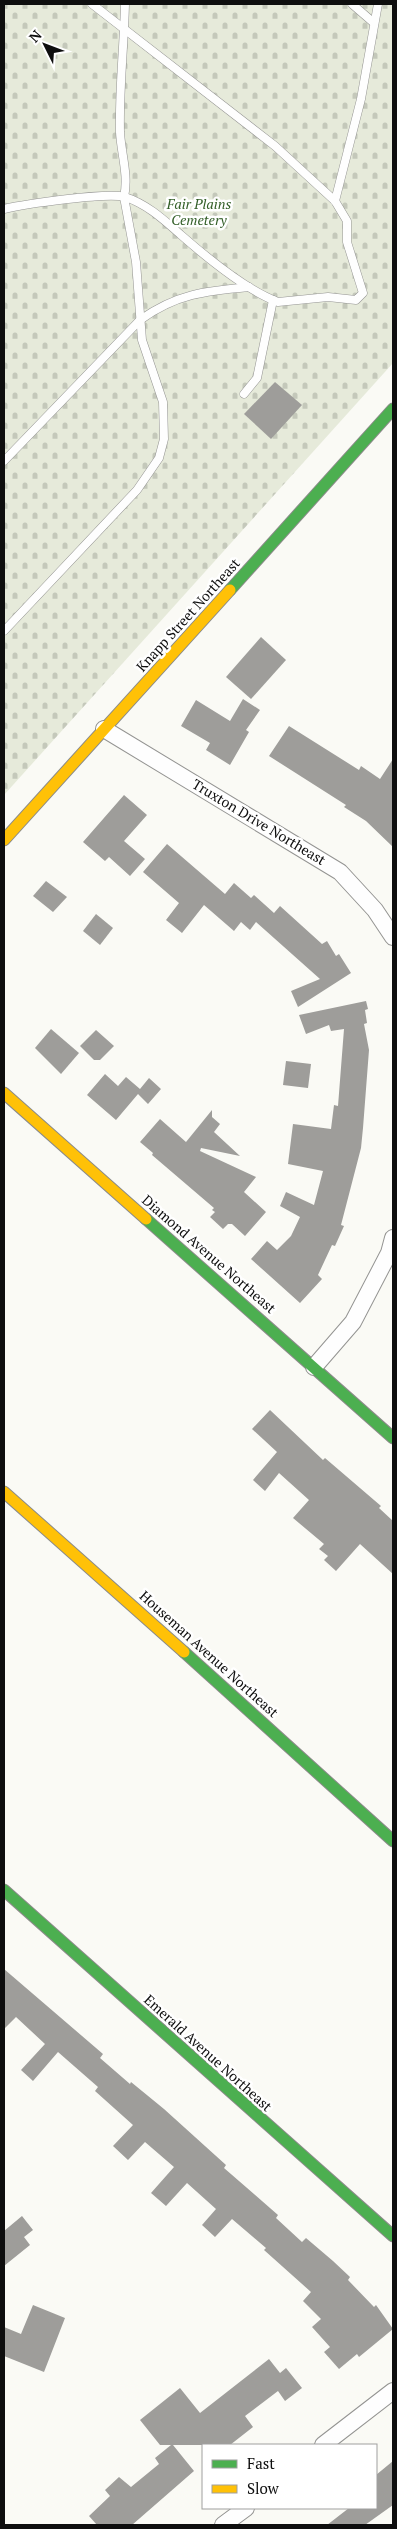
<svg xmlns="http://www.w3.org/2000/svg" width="397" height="2529" font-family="'PT Serif',serif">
	<defs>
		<pattern id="cemetery-stones" width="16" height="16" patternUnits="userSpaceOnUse" patternTransform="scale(1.25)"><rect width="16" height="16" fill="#e6eada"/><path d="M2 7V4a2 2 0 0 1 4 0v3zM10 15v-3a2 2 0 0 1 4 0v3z" fill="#c4c8ba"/></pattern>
	</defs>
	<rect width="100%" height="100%" fill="#fafaf5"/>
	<path fill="url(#cemetery-stones)" d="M4,4H393V363L4,795Z"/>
	<g fill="#9e9d9a">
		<path d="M275,382L302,405L271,439L244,414Z"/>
		<path d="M261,637L286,660L251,699L226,677Z"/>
		<path d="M243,699L260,710L246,730L249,732L230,765L206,750L210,743L181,726L196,700L230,721Z"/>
		<path d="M289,726L359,770L361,766L380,779L393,759V847L366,821L344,807L346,805L269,756Z"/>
		<path d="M124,795L147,815L124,841L145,859L130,876L109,857L105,861L83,842Z"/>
		<path d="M167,844L225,894L234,883L251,898L254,895L274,913L280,906L322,944L327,941L336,956L339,954L351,973L298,1007L291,991L320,979L256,922L250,930L241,922L234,931L204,905L182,933L166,920L179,903L143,872Z"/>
		<path d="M46,881L67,897L53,912L33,896Z"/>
		<path d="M96,914L113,928L100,945L83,931Z"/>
		<path d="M366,1001L368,1009L365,1010L367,1023L364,1024L369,1050L363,1128L361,1148L341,1225L344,1226L335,1246L332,1245L318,1275L322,1279L300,1303L251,1259L267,1241L277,1250L291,1236L300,1217L280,1206L286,1192L314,1205L323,1171L288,1164L293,1124L331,1129L334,1105L338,1106L344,1029L331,1031L329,1025L306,1034L299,1015Z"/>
		<path d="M51,1029L79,1053L61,1074L35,1048Z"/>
		<path d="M96,1030L114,1046L100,1060H94L80,1046Z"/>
		<path d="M286,1061L311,1064L308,1088L283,1085Z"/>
		<path d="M105,1074L118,1086L126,1077L140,1089L149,1078L161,1089L148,1104L138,1094L116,1120L87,1095Z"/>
		<path d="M212,1110V1117L220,1124L214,1132L240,1156L201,1148L200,1151L256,1177L244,1192L266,1212L245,1236L232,1224H228L223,1229L210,1217L215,1212L212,1210L214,1208L152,1155L153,1153L140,1142L160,1119L186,1142Z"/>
		<path d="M270,1410L323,1460L325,1458L381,1506L379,1508L393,1521V1574L360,1544L336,1571L324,1560L328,1556L319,1549L324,1544L293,1518L309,1500L279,1473L265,1491L253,1480L277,1452L252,1429Z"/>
		<path d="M4,1969L103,2054L100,2058L130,2084L131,2082L164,2109L226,2165L224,2168L278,2215L276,2218L302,2242L306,2238L333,2261L350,2277L348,2280L374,2307L376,2305L393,2329L359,2357L357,2354L339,2369L324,2352L330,2347L312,2327L321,2319L303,2301L311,2292L264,2250L266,2248L232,2219L215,2237L202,2225L216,2209L187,2183L166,2206L151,2193L174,2167L145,2142L128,2160L113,2146L133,2125L95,2091L98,2087L58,2052L33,2081L21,2070L45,2044L16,2017L4,2029Z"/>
		<path d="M22,2216L33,2230L24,2237L30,2245L4,2266V2231Z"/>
		<path d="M33,2305L65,2318L44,2372L4,2356V2327L21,2334Z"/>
		<path d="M269,2359L280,2373L286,2368L302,2388L285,2401L278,2391L245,2416L253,2427L230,2445H173L194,2471L132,2525H97L89,2516L110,2496L105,2490L119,2477L131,2487L159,2464L155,2458L171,2445H160L140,2420L180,2388L200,2413Z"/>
		<path d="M393,2461V2505L365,2525H327L349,2508H376V2475Z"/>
	</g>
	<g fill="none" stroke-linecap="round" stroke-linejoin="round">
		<defs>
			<g id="lane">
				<path d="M352,4L374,23"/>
				<path d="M335,201L361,99L378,4"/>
				<path d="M4,209C25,204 107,192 125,197C147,204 164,220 181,235C205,256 248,291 278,302L328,297L356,300L363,293L347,242V221L335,201L275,146L92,4"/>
				<path d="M244,394L257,378L273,300"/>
				<path d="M4,461L140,320C176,294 205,291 249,287"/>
				<path d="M4,631L137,490L159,458L164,439L163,402L142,340L136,262L124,197C129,176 121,153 120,132C119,89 124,46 125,4"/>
			</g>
			<g id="street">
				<path d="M104,729L340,872L375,910L393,937"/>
				<path d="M314,1367L353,1322L389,1253L393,1238"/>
				<path d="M323,2445L393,2391"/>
				<path d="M223,2525L246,2508"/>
			</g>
			<g id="fast">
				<path d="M230,590L393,409"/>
				<path d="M146,1219L393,1438"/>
				<path d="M184,1652L393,1841"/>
				<path d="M4,1890L393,2236"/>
			</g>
			<g id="slow">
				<path d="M4,840L230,590"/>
				<path d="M4,1093L146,1219"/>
				<path d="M4,1492L184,1652"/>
			</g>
		</defs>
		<use href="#lane" stroke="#949492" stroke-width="9"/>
		<use href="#street" stroke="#949492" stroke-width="18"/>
		<use href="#fast" stroke="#8b8b89" stroke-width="13"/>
		<use href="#slow" stroke="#8b8b89" stroke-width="13"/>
		<use href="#lane" stroke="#fefefe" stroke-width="8"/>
		<use href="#street" stroke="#fefefe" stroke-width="16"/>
		<use href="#fast" stroke="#4caf50" stroke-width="11"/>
		<use href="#slow" stroke="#ffc107" stroke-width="11"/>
	</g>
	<g text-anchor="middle" stroke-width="5" stroke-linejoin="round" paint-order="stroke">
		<g font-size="14" font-style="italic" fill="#325e27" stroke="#fff">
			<text x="199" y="209">Fair Plains<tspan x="199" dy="16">Cemetery</tspan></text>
		</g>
		<g font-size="14" fill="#0e0e0e" stroke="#fff">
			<text transform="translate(188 615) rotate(-48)" y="5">Knapp Street Northeast</text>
			<text transform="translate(259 822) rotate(31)" y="5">Truxton Drive Northeast</text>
			<text transform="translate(209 1254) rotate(41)" y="5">Diamond Avenue Northeast</text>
			<text transform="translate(209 1654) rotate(42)" y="5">Houseman Avenue Northeast</text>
			<text transform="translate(208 2053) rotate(42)" y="5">Emerald Avenue Northeast</text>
		</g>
	</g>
	<rect width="397" height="2529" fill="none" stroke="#0e0e0e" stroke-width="10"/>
	<rect x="202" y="2444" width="175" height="65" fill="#ffffff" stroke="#9f9f9f"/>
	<rect x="212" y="2460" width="25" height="8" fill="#4caf50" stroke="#9f9f9f"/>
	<text x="247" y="2469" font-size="15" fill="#0e0e0e">Fast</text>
	<rect x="212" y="2485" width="25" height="8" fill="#ffc107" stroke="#9f9f9f"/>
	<text x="247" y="2494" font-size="15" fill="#0e0e0e">Slow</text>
	<g transform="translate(45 45) rotate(312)" stroke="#ffffff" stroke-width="4" paint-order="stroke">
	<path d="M0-4L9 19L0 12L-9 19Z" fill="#0e0e0e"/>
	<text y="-8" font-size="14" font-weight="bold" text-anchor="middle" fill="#0e0e0e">N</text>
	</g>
</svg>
